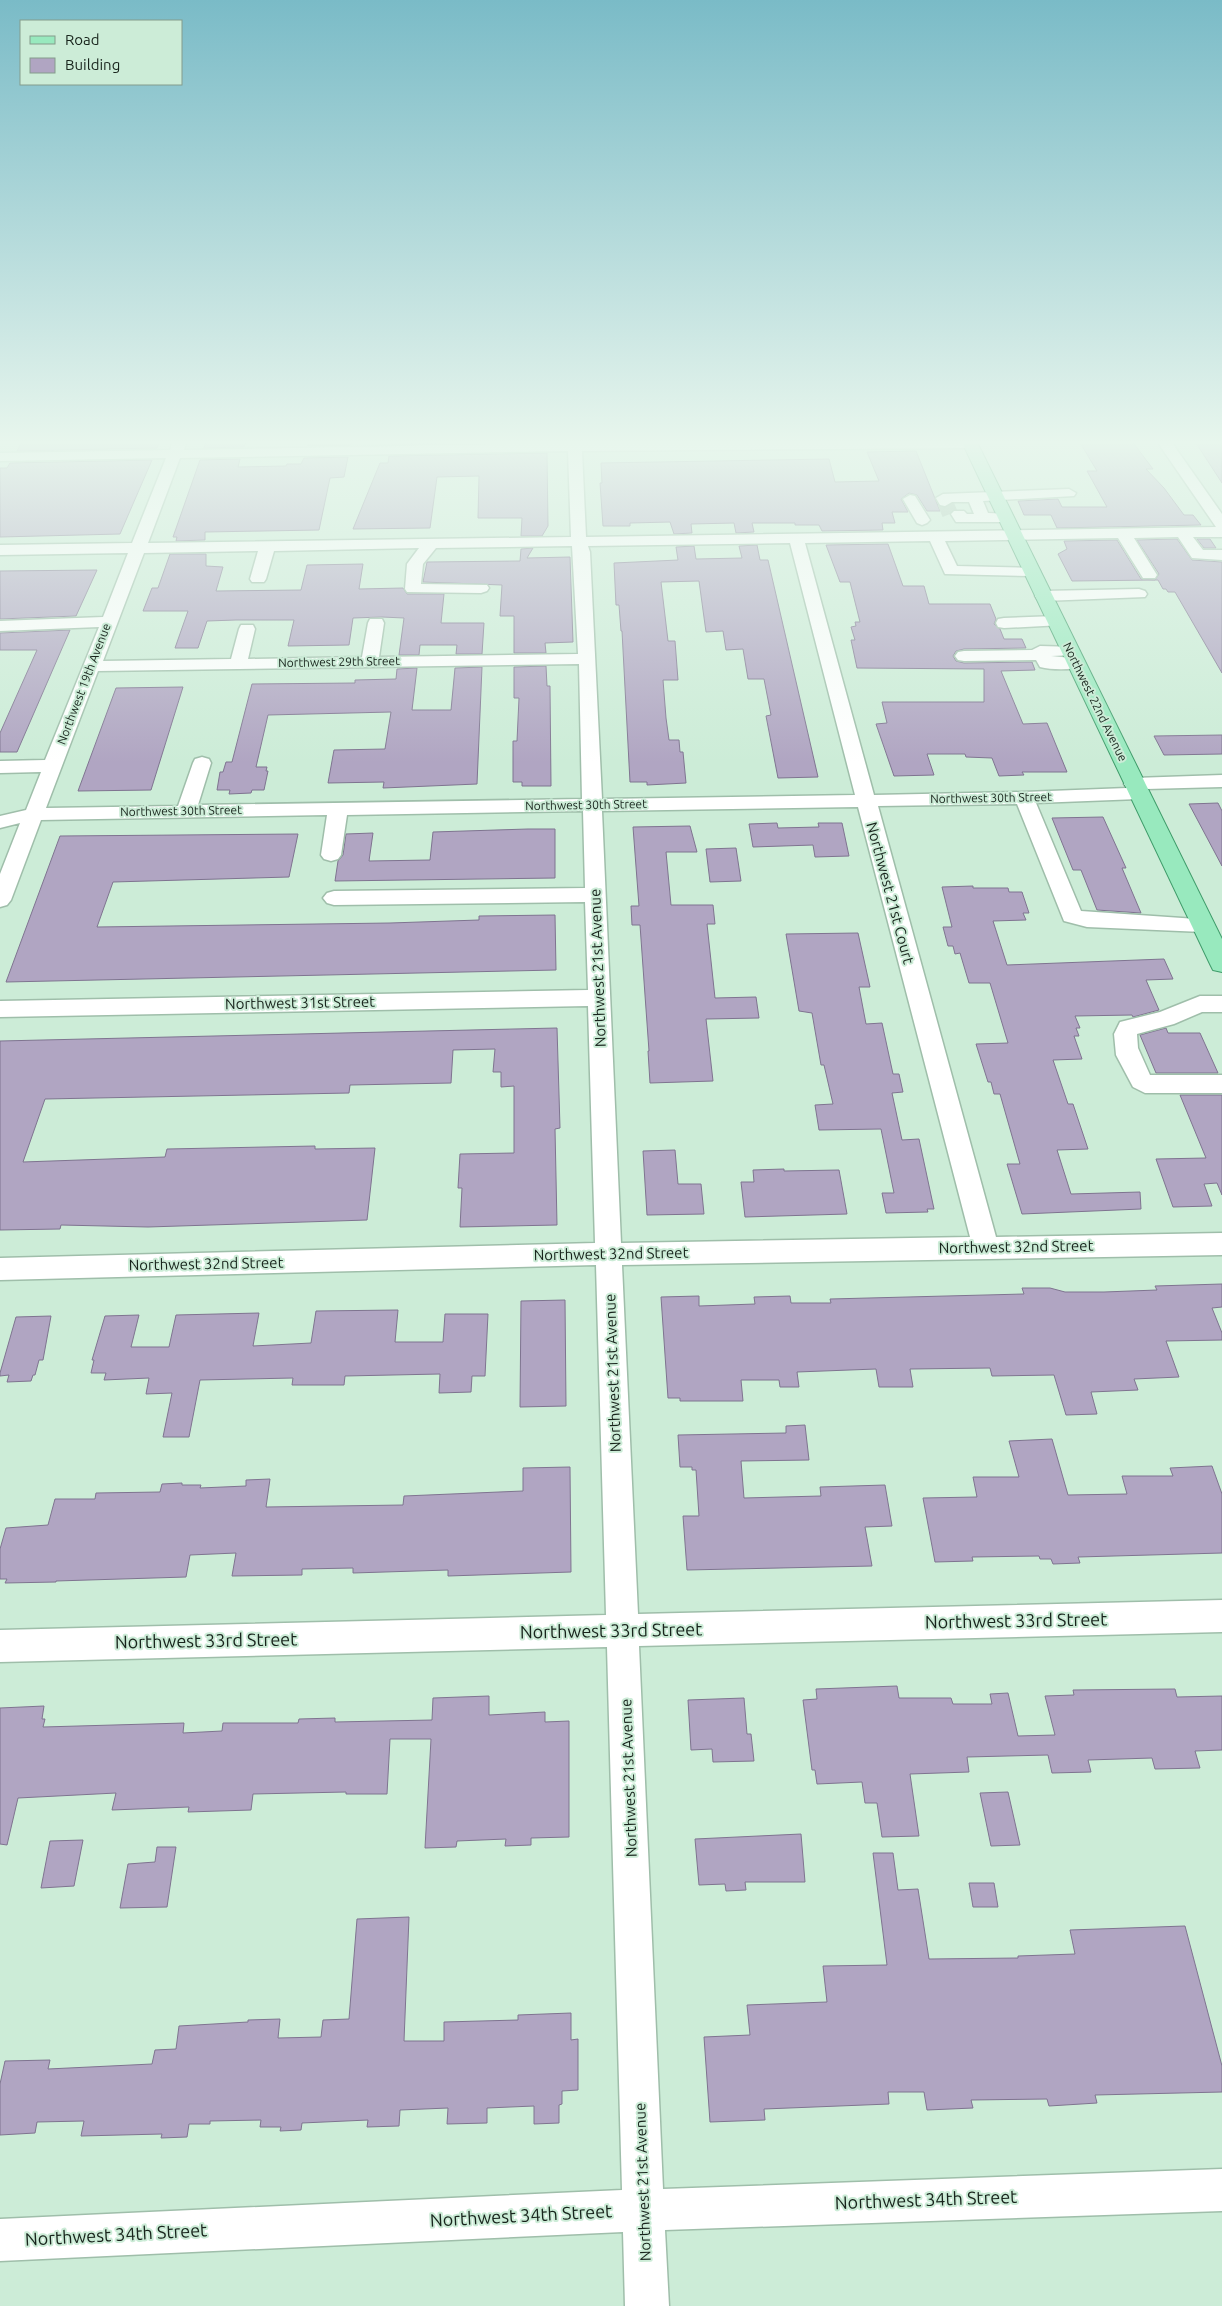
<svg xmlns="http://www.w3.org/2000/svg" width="1222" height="2306" font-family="Ubuntu,sans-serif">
	<rect width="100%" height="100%" fill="#ccecd7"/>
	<g fill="#b0a5c2" stroke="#7f7490">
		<path d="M23,440H160L157,448L17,451Z"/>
		<path d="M207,440H247L244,447L204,448Z"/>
		<path d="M309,440H352L351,445L308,446Z"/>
		<path d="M392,440H547V442L391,444Z"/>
		<path d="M1131,440L1153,469H1146L1164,488L1184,515H1193L1201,525L1057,528L1051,515H1024L1018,501L1058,499L1062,507H1107L1087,471H1097L1079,441Z"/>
		<path d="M1194,440H1222V483Z"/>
		<path d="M916,451L940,511H927L917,495L909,493L901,499L908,512H892L895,523H882L883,530L822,531L819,525H795V523H752L754,532L736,533L734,523L691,524L692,533L674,534L670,522L630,523V526H603L600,483H602L601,463L829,459L835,482L879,481L867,452Z"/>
		<path d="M547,453L548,526L542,536H521L522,518H478L479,476L437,477L430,528L353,529L380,463H388L389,456Z"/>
		<path d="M348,457L344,477L330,478L319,530L205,532V540L176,541L177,537H173L200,460L240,459L238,467L286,466L287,464H301L304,458Z"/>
		<path d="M152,460L120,534L0,537V468H7L10,463Z"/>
		<path d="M1177,539L1192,560L1222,562V673L1175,592H1168L1166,589H1163L1158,580L1072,581L1058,554L1067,549L1064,541L1117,540L1141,579L1155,580L1159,574L1137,540Z"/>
		<path d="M1197,539H1210L1216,548H1204Z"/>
		<path d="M888,544L903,586H924L929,604H990L996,619L994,624L1000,629L1004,639H1022L1026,648L964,649L956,651L953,656L956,661L964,663L1032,662L1035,670L1001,671L1023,724L1047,723L1067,772H1022L1024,775L999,776L992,758L966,757L965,754H927L934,775L894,776L876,724L887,723L882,702H984V669L857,668L851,640H855L851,627L856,626L855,622H860L850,582H840L826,545Z"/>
		<path d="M757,545L760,560H768L818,777L778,778L766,716L771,715L764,679H748L743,649L726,650L723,631L706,632L699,581L661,582L668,641H675L678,680H663L666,718L669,740H679L680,752H683L686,783L647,785V782H630L622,631H621L619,605H616L614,563L678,560L676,547L694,546L696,559L742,558L739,546Z"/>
		<path d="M533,548L527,558L570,557L573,642L545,643L546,653H514V616H500L502,585L423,582L427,562L520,561L521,549Z"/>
		<path d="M170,554H206V566L223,567L216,591L301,590L307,565L363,564L359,589L403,588L407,594H444L441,623H484L482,654H456L457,645H420L419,655H399L404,618L382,617L353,618L349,645L288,646L294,620H236L207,621L198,648H175L188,611H143L152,588H158Z"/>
		<path d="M97,570L76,616L0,619V571Z"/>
		<path d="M70,630L17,752H0V733L37,650H0V633Z"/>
		<path d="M546,666L547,686H550L551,786H522V782H513V741H517L519,698H514V667Z"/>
		<path d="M482,667L477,784L383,788L384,782L328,783L334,750L385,749L391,712L268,715L256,767H267L266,771H268L264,790H252L251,793L229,794L230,790H217L220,772H223L226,762H232L252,684L355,683V680L396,679L397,669L417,668L412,710H451L455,668Z"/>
		<path d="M183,687L151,790L78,791L116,688Z"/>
		<path d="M1222,735V754L1164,755L1154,736Z"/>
		<path d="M1218,803L1222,811V866L1189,804Z"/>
		<path d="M1103,817L1126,868H1122L1141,913L1097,910L1081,870H1073L1052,818Z"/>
		<path d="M777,823L778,828L819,827L818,823H842L849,856L815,857L813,845L753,847L749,824Z"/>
		<path d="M690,826L697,852H666L671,905H713L715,924H707L715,998L756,997L759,1018L706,1019L713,1081L650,1083L648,1051H649L640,925H632L631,906H639L633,827Z"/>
		<path d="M528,829H555V878L335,881L338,861L343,855L346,834L373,833L369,861L430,860L433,832Z"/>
		<path d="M298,834L289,877L113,882L97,927L390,923L479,920V916L555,915L556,970L6,982L60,836Z"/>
		<path d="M736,848L741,881L710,882L706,849Z"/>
		<path d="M973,886V888H1008L1009,892H1022L1029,913H1023L1026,920L993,921L1007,965L1164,959L1173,979L1146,980L1159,1010L1133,1017L1132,1015L1075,1016L1080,1028H1076L1079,1036H1074L1082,1059L1053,1060L1068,1104H1073L1088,1149L1057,1150L1071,1194L1140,1192L1141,1209L1022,1214L1007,1164H1020L1000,1094H994L991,1082H988L976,1044L1008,1043L990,983H969L960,953L955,954L953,946H948L943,927H952L942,887Z"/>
		<path d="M858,933L870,987H859L866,1024L882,1023L893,1074H899L903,1092L892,1093L902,1140L919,1139L934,1209H927L928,1212L886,1213L882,1193H894L881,1129L819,1130L815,1105L833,1104L824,1065H821L812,1013L799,1011L786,934Z"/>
		<path d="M557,1028L560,1128L555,1129L557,1225L460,1227L462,1188H458L460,1154L514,1153V1086L501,1087V1072H493L495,1049L453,1050L451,1083L350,1085L349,1093L45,1099L23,1162L165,1157L167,1149L315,1146V1149L375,1148L367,1220L148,1227L61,1225L60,1229L0,1230V1041Z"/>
		<path d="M1166,1028L1168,1033H1200L1218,1073H1156L1140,1035Z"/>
		<path d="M1180,1095H1222V1195L1217,1183L1204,1184L1212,1206L1173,1207L1156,1159L1206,1158Z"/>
		<path d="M675,1150L678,1184H701L704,1214L647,1215L643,1151Z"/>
		<path d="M784,1169V1171L839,1170L847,1214L745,1217L741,1182H754L753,1170Z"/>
		<path d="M1222,1284V1307L1212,1308L1222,1333V1340L1166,1341L1179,1377L1134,1379L1138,1390L1091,1392L1097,1414L1066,1415L1054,1375L992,1376L990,1368L910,1369L913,1387H879L876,1369L797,1372L799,1387H780L779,1380H741L743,1401H680V1398H668L661,1297L699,1296V1306L755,1304L754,1297L790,1296L791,1303H831L830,1299L1024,1294L1022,1288H1050L1065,1292H1104L1157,1290L1155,1286Z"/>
		<path d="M565,1300L566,1406L520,1407L521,1301Z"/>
		<path d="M398,1310L395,1342H443L445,1314H488L485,1376H472L471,1392L439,1393L440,1374L345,1376L344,1385H292L293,1378L200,1380L189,1437H163L172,1393L146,1394L149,1378L104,1380L106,1373H91L94,1360H92L105,1316L139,1315L131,1347H169L176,1315L259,1313L253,1346L311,1343L316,1311Z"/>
		<path d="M51,1316L43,1360H39L35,1375H33L31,1381L7,1382L9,1375L0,1376V1373L16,1317Z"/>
		<path d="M805,1425L809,1460L741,1461L744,1498L821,1496L820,1487L885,1485L892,1526L865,1527L872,1566L687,1570L683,1516H699L696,1470H692V1467H680L678,1435L786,1433V1426Z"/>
		<path d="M1052,1439L1068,1495L1127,1494L1122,1476H1173L1170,1468L1212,1466L1222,1494V1553L1078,1557L1080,1563L1053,1564L1051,1559H1040L1039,1556L972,1557L973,1561L935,1562L923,1498L977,1497L973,1477H1019L1009,1441Z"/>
		<path d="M570,1467L571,1572L448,1576V1570L353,1573V1568L302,1569V1575L232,1576L236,1553L190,1555L186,1577L56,1581V1582L5,1583L7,1579H0V1549L6,1528L48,1525L55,1499H95L96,1493L160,1492L162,1484L182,1483V1485H201L200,1488L246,1486V1480L270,1479L266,1507L403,1505L404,1496L523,1491V1468Z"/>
		<path d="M897,1686L899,1698H951L953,1704H992L990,1694L1008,1693L1018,1736L1055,1735L1045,1696L1074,1695L1073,1690L1175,1689L1177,1697L1222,1696V1750L1195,1751L1200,1768L1155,1769L1152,1758L1088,1760L1091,1772L1052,1773L1048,1755L967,1757L969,1772L910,1774L919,1836L882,1837L877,1803H865L862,1782L817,1784L815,1770H812L803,1700L817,1699L816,1689Z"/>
		<path d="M489,1696V1715L545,1712V1722L569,1721V1837L531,1838V1845L505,1846L506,1839L457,1841L456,1847L425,1848L431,1739H390L387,1794H346V1792L253,1794L251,1810L188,1812L189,1807L112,1810L116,1793L18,1798L7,1845L0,1844V1708L44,1706L42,1719H45L43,1727L184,1723L183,1733L222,1731L223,1723H298L299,1719L335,1718V1722L432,1720L433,1698Z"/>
		<path d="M744,1698L747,1734H751L754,1761L713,1762L712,1749L691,1750L688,1700Z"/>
		<path d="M1008,1792L1020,1845L991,1846L980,1793Z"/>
		<path d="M801,1834L805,1882H745L746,1890L726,1891L725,1884L699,1885L695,1839Z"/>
		<path d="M83,1840L74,1886L41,1888L50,1841Z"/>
		<path d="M157,1847H176L167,1907L120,1908L128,1864L155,1862Z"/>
		<path d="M873,1853H893L898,1890L918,1889L929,1959L1018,1958V1956L1075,1954L1070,1930L1185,1926L1222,2066V2092L1095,2095L1097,2103L1049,2106L1047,2099L971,2100L973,2108L927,2110L924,2092H888L889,2104L764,2109L765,2120L710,2122L704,2037L750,2035L747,2005L827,2002L823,1966L887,1965Z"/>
		<path d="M969,1883H994L998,1907H973Z"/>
		<path d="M409,1917L404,2041H444V2022L518,2020V2015L571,2013V2040L578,2039V2090L562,2091V2104L559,2105V2123L534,2124V2106L487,2108V2123L447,2124L448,2108L400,2110L399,2126L367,2127L368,2120L302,2123L301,2130L280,2131L281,2127H260L261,2120L210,2121V2124H189L187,2137L161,2138L162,2134L81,2136L84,2121L37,2122L35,2133L0,2135V2084L5,2061L50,2060L48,2069L152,2064L155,2050L176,2049L179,2026L248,2022V2020L280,2019L278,2038L321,2037L323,2020L349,2019L357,1919Z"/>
	</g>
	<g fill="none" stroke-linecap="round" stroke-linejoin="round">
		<path stroke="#a8c4b2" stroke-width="16" stroke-dasharray="16 8" stroke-linecap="butt" d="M945,502L950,514"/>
		<defs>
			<g id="minor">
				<path d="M173,440H187L184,450L568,443V440H582V443L973,440L977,444L970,448L582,451L586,537L1216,527L1156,440H1170L1222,514V537H1193L1203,550H1222V560L1192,558L1178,537L1134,538L1157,575L1155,578H1143L1118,538L945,541L957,566L1038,568L1040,571L1038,574L1032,576L945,574L930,541L805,543L874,795L1024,792L1127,788L1124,784L1127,780L1134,778L1222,775V787L1146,789L1149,793L1146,797L1139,799L1036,803L1081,911L1211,920L1214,925L1211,930L1203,932L1087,927L1064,921L1017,804L878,806L996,1237L1222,1233V1255L622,1265L638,1614L1222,1600V1632L639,1646L663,2189L1222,2169V2211L665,2230L669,2306H625L623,2232L0,2261V2219L622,2190L607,1647L0,1662V1630L606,1615L596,1265L0,1280V1258L595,1243L588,1006L0,1017V1001L588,990L585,902L334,905L327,903L323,898L327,893L334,891L585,888L583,811L347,815L341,855L338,859L331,861L324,859L321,855L327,815L41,820L11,900L7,905L0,907V874L20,823L0,828V816L26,810L41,772L0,773V761L45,760L99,627L0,631V621L103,617L128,553L0,555V545L132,543L166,458L0,461V453L170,450ZM568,451L571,537L148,543L180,458ZM790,543L855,795L602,799L590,552L588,546ZM572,546L578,654L379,657L384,623L382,619H370L368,623L362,657L248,659L255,629L253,625H241L239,629L231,659L103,661L144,553L258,551L250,579L252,582H264L266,579L274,551L419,548L407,564L405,589L407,592L481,593L487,591L489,588L487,585L421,584L423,564L436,548ZM579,664L582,799L198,805L211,763L209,759L202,757L195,759L193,763L178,806L46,808L98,671ZM858,807L970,1237L621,1243L602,811Z"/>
				<path d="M1069,489L1076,493L1074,496L983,501L988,513L1010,514L1013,517L1010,520L1005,522H956L951,514L954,511H964L967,514H974L969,502H952L945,506L940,505L936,498L943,494Z"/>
				<path d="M910,495L915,496L930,520L927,523L922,525L917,523L903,499Z"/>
				<path d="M1139,589L1145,591L1147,594L1145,597L1043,601L1037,599L1035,596L1037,593L1043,591Z"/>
				<path d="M1056,616L1062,617L1064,621L1062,625L1004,628L998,627L996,623L998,619L1004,618Z"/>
				<path d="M1040,646L1076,647L1079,651L1076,655L1051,656L1082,659L1085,663L1082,667C1070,670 1052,670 1040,667L1036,660L964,661L958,660L955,656L958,652L964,651L1032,650Z"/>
				<path d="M1200,996H1222V1012H1202L1174,1024L1137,1034L1138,1048L1150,1075H1222V1093H1145L1133,1087L1116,1055L1114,1034L1120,1022L1160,1012Z"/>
			</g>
			<path id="major" d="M961,440H976L1222,939V972L1213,970L1210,964Z"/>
		</defs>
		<use href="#minor" stroke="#9fbeaa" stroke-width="3"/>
		<use href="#major" stroke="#3e9b69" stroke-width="2"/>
		<use href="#minor" fill="#fff" fill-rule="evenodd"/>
		<use href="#major" fill="#98e9be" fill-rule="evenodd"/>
	</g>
	<linearGradient id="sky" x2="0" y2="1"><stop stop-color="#7abbc7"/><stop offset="0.58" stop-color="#e8f6ed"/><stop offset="1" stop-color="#e8f6ed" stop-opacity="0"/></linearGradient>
	<rect width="1222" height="763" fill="url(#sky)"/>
	<g text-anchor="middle" stroke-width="4" stroke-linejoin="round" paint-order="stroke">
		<g font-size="12" fill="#18241c" stroke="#ccecd7">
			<text transform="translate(339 662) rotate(-1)" y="4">Northwest 29th Street</text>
			<text transform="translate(84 684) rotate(-69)" y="4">Northwest 19th Avenue</text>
			<text transform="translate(1095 702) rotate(64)" y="4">Northwest 22nd Avenue</text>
			<text transform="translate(991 798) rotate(-1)" y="4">Northwest 30th Street</text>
			<text transform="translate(586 805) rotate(-1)" y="4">Northwest 30th Street</text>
			<text transform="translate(181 811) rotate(-1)" y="4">Northwest 30th Street</text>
		</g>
		<g font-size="15" fill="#18241c" stroke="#ccecd7">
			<text transform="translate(890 893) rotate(75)" y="5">Northwest 21st Court</text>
			<text transform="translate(598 968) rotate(-92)" y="5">Northwest 21st Avenue</text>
			<text transform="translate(300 1003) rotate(-1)" y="5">Northwest 31st Street</text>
			<text transform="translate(1016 1247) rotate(-1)" y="5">Northwest 32nd Street</text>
			<text transform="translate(611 1254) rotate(-1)" y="5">Northwest 32nd Street</text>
			<text transform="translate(206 1264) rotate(-1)" y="5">Northwest 32nd Street</text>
			<text transform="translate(613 1373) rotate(-92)" y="5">Northwest 21st Avenue</text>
			<text transform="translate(629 1778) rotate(-92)" y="5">Northwest 21st Avenue</text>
			<text transform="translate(643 2182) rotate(-92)" y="5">Northwest 21st Avenue</text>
		</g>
		<g font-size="18" fill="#18241c" stroke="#ccecd7">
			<text transform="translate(1016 1621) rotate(-1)" y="6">Northwest 33rd Street</text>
			<text transform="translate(611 1631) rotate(-1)" y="6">Northwest 33rd Street</text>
			<text transform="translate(206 1641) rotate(-1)" y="6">Northwest 33rd Street</text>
			<text transform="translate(926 2200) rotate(-2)" y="6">Northwest 34th Street</text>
			<text transform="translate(521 2216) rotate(-3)" y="6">Northwest 34th Street</text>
			<text transform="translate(116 2235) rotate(-3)" y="6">Northwest 34th Street</text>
		</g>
	</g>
	<rect x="20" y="20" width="162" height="65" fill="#ccecd7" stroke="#849c8c"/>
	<rect x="30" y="36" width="25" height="8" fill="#98e9be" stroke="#849c8c"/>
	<text x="65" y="45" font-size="15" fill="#18241c">Road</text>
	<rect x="30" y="58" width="25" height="15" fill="#b0a5c2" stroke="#849c8c"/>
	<text x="65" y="70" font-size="15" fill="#18241c">Building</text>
</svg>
